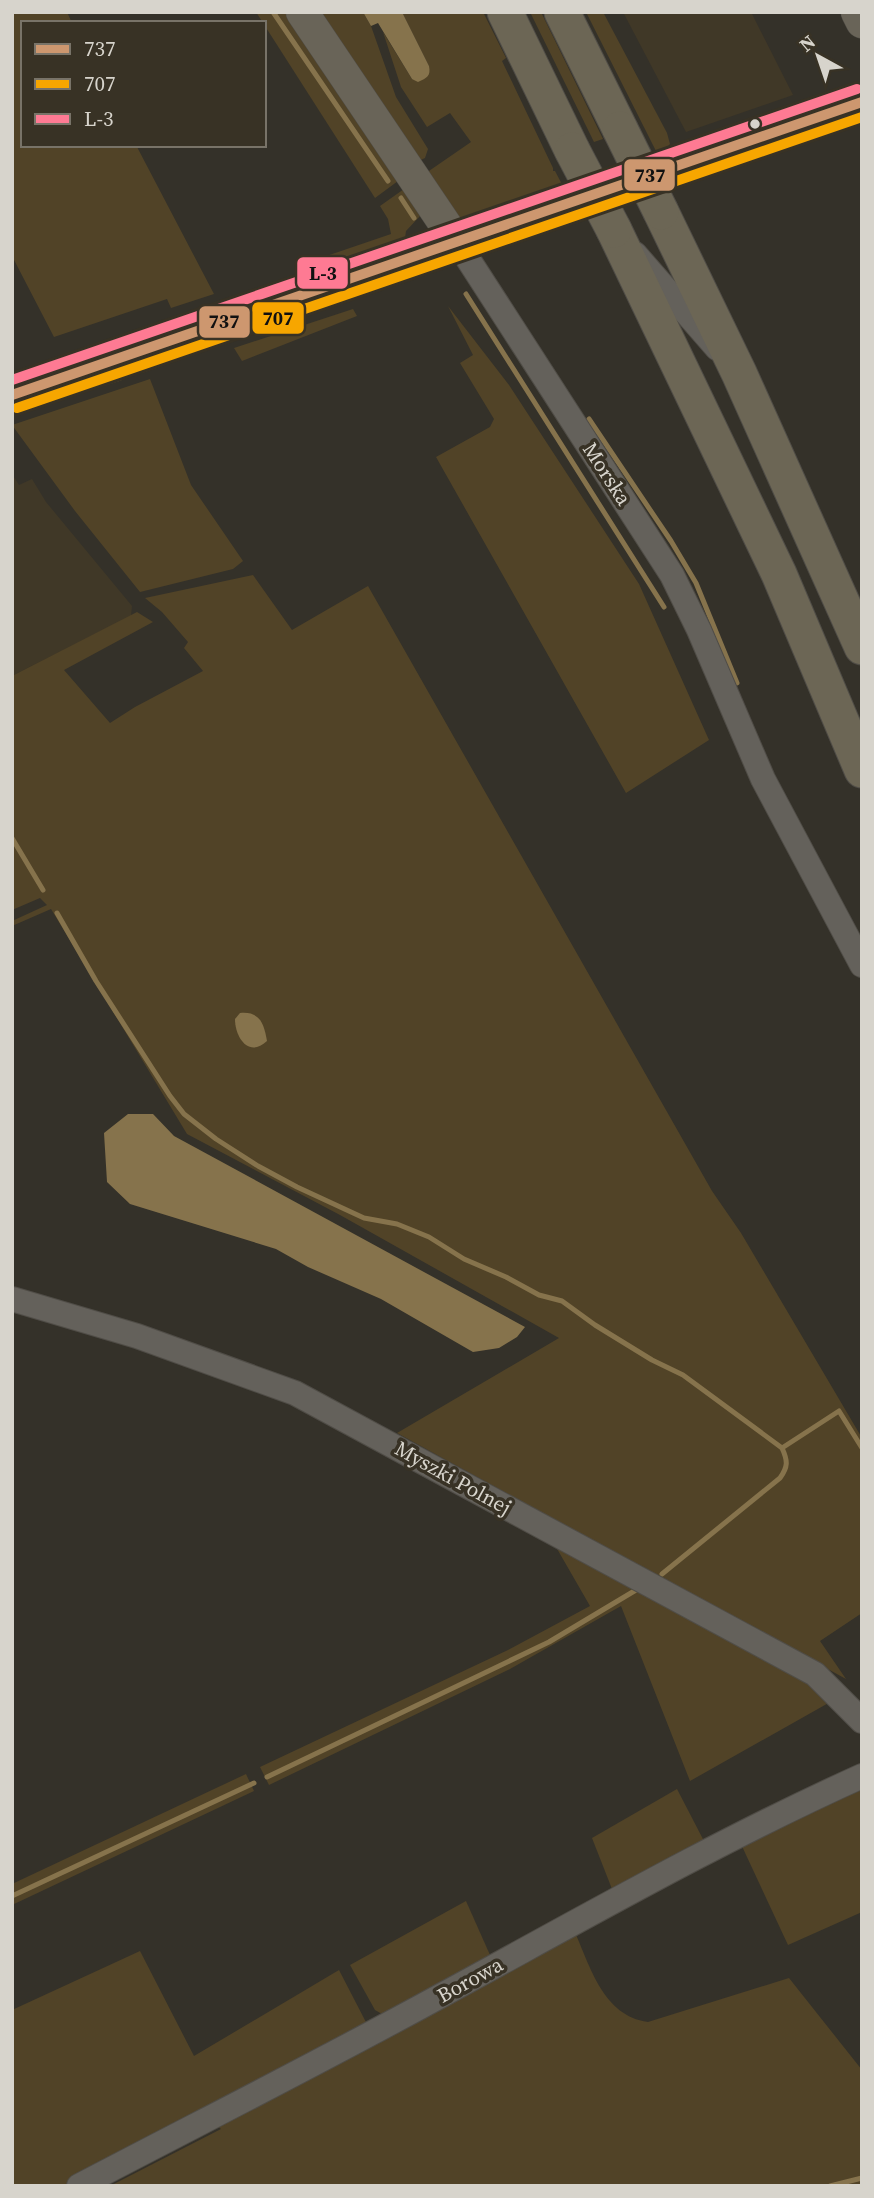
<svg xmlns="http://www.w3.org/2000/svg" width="874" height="2198" font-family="'Source Serif 4',serif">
	<rect width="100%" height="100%" fill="#343129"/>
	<g fill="#403827">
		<path d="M623,12H751L793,95L686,132Z"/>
		<path d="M12,474L19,485L32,479L46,502L132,606L131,616L12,676Z"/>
	</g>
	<g fill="#514327">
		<path d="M12,12H67L72,23H23V145H136L214,294L171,308L167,299L54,337L12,256Z"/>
		<path d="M256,12H285L398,181L375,198Z"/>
		<path d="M310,12H363L371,26L396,97L428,149L425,158L416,162Z"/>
		<path d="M402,12H483L506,58L502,61L553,168V171H555L565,190L468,224L455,220L426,173L471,142L450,113L427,127L401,87L383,32L412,79L429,66Z"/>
		<path d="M530,12H541L603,139L594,142Z"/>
		<path d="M586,12H603L667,133L670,144L665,150L657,153Z"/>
		<path d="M404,189L420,216L406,231L404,245L305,283L297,266L391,234L388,219L380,206Z"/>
		<path d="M448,306L509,385L639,584L709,740L626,793L436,457L490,427L494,419L460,363L473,355Z"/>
		<path d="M353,309L357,316L242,361L234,348Z"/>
		<path d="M150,379L191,485L243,561L233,569L140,592L75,511L12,425Z"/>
		<path d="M253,575L292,630L368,586L712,1191L741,1233L862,1438V1613L820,1641L846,1679L397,1433L559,1338L340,1215L187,1134L51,909L12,926V921L47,905L40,898L12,910V676L137,612L153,622L64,670L110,723L135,707L203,671L184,648L188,642L162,612L145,598Z"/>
		<path d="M556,1547L821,1688L832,1701L690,1781L621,1606L510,1669L269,1785L260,1767L508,1650L590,1606Z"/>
		<path d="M246,1774L254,1791L12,1905V1884Z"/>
		<path d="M862,1784V1912L788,1945L740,1842Z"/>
		<path d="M677,1789L705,1843L612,1889L592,1838Z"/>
		<path d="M466,1901L494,1964L389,2018L375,2010L350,1965Z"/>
		<path d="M574,1930C590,1966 603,2016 648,2022L789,1978L862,2070V2186H110L221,2129L215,2123Z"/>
		<path d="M140,1951L194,2056L339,1970L369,2028L64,2186H12V2010Z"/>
	</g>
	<g fill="#86734c">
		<path d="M363,12H402L429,66C431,76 427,78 418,82L412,79L378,23L371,26Z"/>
		<path d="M240,1013C260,1011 264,1024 267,1041C249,1058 235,1038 235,1019Z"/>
		<path d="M128,1114H153L174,1136L525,1327L517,1337L499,1348L473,1352L381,1299L308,1267L276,1249L130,1204L107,1182L104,1133Z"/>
	</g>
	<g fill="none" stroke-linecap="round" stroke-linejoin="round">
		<g stroke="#86734c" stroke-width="5">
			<path d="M273,12L388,181"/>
			<path d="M401,198L414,218"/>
			<path d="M466,294L664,607"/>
			<path d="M305,314L383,285"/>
			<path d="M252,331L285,320"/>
			<path d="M199,350L229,340"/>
			<path d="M143,370L177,358"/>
			<path d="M35,405L120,378"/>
			<path d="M589,419L671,541L696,583L737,683"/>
			<path d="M12,838L43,890"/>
			<path d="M57,913L96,981L170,1096L184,1114L216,1139L258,1166L297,1187L364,1218L397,1224L429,1237L464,1259L506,1277L539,1295L562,1301L595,1325L652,1360L683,1375L782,1448C788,1461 788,1467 780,1478L662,1574"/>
			<path d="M782,1448L839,1411L862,1448"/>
			<path d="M267,1777L549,1642L636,1590"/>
			<path d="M12,1896L254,1783"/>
			<path d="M830,2186L862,2178"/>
		</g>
		<defs>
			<g id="minor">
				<path d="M457,242L672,575L699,630L763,779L862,965"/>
				<path d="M635,254L717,348"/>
				<path d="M12,1299L137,1336L295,1393L815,1674L862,1721"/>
				<path d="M79,2186C201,2122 324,2060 444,1994C582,1919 718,1841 862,1776"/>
			</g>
			<g id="major">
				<path d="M302,12L457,242"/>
				<path d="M857,12L862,22"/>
				<path d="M12,395L862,102"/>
			</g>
			<g id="highway">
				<path d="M505,12L572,150"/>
				<path d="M562,12L620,129"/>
				<path d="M661,212L739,373L862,647"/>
				<path d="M614,230L779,574L862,770"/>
			</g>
		</defs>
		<use href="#minor" stroke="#504d47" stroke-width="26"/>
		<use href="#major" stroke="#504d47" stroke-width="33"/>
		<use href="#highway" stroke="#504d47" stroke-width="37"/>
		<use href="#minor" stroke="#64615b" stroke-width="24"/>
		<use href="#major" stroke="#696458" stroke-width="32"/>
		<use href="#highway" stroke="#6c6655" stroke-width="35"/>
		<defs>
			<g id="highway-bridge">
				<path d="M620,129L661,212"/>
				<path d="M572,150L614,230"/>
			</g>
		</defs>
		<use href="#highway-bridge" stroke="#504d47" stroke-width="37" stroke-linecap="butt"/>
		<use href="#highway-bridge" stroke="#6c6655" stroke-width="35"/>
		<defs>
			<path id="bus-1" d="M12,395L862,102"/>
			<path id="bus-2" d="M17,408L862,117"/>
			<path id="bus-3" d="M12,380L857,89"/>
		</defs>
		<use href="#bus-1" stroke="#383225" stroke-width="16"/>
		<use href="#bus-2" stroke="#383225" stroke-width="16"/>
		<use href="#bus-3" stroke="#383225" stroke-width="16"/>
		<use href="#bus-1" stroke="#cd976f" stroke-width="10"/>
		<use href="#bus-2" stroke="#f7a600" stroke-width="10"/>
		<use href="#bus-3" stroke="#fe7a93" stroke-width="10"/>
	</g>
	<circle fill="#d7d4cc" stroke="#383225" stroke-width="2.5" cx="755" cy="124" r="6"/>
	<g text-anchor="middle" stroke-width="7" stroke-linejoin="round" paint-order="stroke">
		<g font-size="21" fill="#d7d4cc" stroke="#383225">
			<text transform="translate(607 474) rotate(57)" y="7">Morska</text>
			<text transform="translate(453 1478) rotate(29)" y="7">Myszki Polnej</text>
			<text transform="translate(470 1980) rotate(-29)" y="7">Borowa</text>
		</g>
	</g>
	<g stroke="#383225" stroke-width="2.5">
		<rect x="623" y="158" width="53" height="34" rx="7" fill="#cd976f"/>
		<rect x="296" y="256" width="53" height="34" rx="7" fill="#fe7a93"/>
		<rect x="251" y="301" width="54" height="34" rx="7" fill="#f7a600"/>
		<rect x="198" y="305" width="53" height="34" rx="7" fill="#cd976f"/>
	</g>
	<g font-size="19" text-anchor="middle" font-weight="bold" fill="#111">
		<text x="650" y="182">737</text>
		<text x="323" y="280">L-3</text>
		<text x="278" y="325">707</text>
		<text x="224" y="328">737</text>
	</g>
	<rect width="874" height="2198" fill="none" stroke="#d7d4cc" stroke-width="28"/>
	<rect x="21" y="21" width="245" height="126" fill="#383225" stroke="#787368" stroke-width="2"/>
	<rect x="35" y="44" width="35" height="10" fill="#cd976f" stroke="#787368" stroke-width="2"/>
	<text x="84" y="56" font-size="21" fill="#d7d4cc">737</text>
	<rect x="35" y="79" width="35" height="10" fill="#f7a600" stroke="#787368" stroke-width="2"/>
	<text x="84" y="91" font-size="21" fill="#d7d4cc">707</text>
	<rect x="35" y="114" width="35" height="10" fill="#fe7a93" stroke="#787368" stroke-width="2"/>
	<text x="84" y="126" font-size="21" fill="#d7d4cc">L-3</text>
	<g transform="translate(818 56) rotate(320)" stroke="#383225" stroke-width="5" paint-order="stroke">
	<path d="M0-5L12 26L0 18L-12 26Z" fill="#d7d4cc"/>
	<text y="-10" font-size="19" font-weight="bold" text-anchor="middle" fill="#d7d4cc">N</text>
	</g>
</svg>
